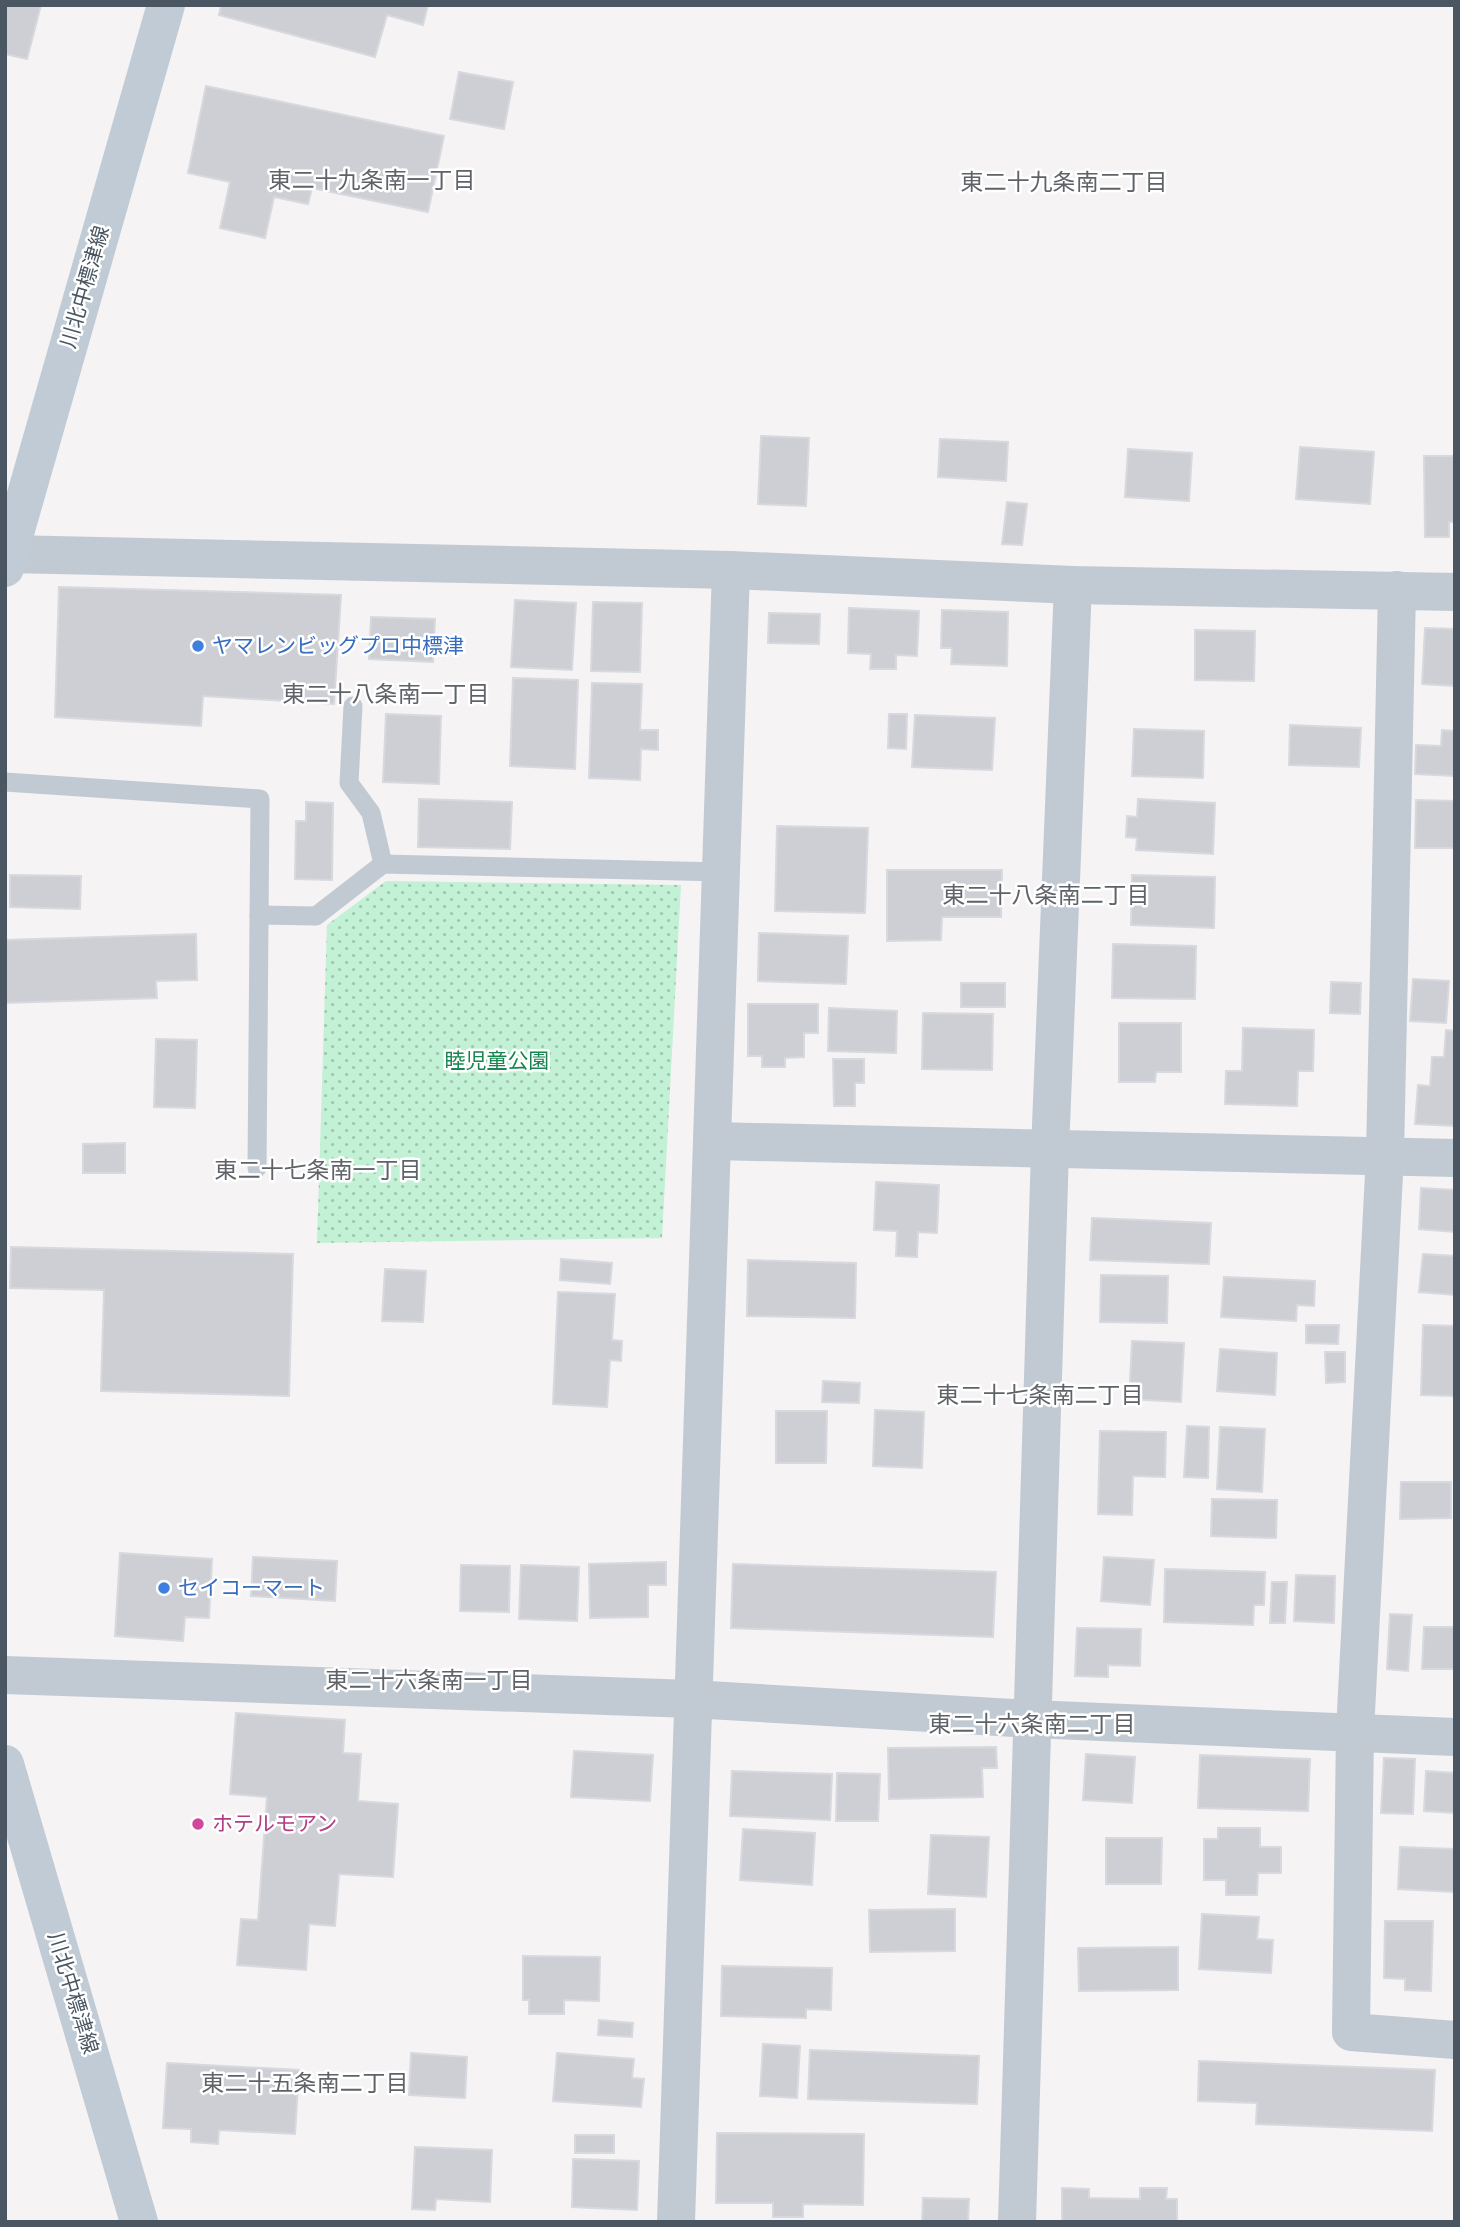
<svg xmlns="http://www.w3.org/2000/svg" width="1460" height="2227" font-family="Overpass,'Noto Sans JP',sans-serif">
	<defs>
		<pattern id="grass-dots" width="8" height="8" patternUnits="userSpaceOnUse" patternTransform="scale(1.75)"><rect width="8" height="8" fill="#c3f1d5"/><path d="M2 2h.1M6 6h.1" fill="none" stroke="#a0c6b0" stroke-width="1.8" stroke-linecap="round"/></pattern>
	</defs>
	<rect width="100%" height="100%" fill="#f5f3f3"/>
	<path fill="url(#grass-dots)" d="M386,881L681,885L662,1238L317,1243L327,925Z"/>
	<g fill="#cdcfd5" stroke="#d7d9de" stroke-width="2">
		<path d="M5,5H41L27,59L5,54Z"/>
		<path d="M221,5H428L423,25L387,15L375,57L219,15Z"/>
		<path d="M459,72L513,82L504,129L450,119Z"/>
		<path d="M206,86L444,136L428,212L312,188L308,204L274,197L265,238L220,228L230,182L188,173Z"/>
		<path d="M761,436L809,438L806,506L758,504Z"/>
		<path d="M940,439L1008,442L1006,481L938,477Z"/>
		<path d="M1300,447L1374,452L1370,504L1296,499Z"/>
		<path d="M1128,449L1192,453L1189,501L1125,497Z"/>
		<path d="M1424,456H1455V522H1449V537H1425Z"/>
		<path d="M1007,502L1027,504L1022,545L1002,544Z"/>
		<path d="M59,587L341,595L334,704L203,696L201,726L55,717Z"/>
		<path d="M515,600L576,603L572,670L511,667Z"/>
		<path d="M593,602L642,603L640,672L591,671Z"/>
		<path d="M849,608L919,611L917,656L896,655V669H870L871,654L848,653Z"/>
		<path d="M942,610L1008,612L1007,666L951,664L952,648H941Z"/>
		<path d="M769,613L820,614L819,644L768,643Z"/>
		<path d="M371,617L435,619L433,662L369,659Z"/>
		<path d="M1425,628L1455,629V686L1422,684Z"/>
		<path d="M1195,630L1255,631L1254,681L1195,680Z"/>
		<path d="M513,678L578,680L575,769L510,766Z"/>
		<path d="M592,683L642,684L640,730H658V750L641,749L640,780L589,778Z"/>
		<path d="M386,714L441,716L439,784L383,782Z"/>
		<path d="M889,714H907L906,749L888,748Z"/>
		<path d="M915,715L995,718L992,770L912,767Z"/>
		<path d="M1290,725L1361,728L1359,767L1289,765Z"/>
		<path d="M1134,729L1204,731L1203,778L1132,776Z"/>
		<path d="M1442,730L1455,731V776L1415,774L1416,745L1441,746Z"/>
		<path d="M419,799L512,802L510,849L418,847Z"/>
		<path d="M1138,799L1215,803L1213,854L1136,850L1137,838L1126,837L1127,816L1137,817Z"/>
		<path d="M1416,800L1455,801V848H1415Z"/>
		<path d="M306,802L333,803L332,880L295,879L296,821H306Z"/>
		<path d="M777,826L868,828L865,913L775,911Z"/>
		<path d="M887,870H1002L1001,917H942L941,940L887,941Z"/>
		<path d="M10,875L81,876L80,909L10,907Z"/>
		<path d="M1132,875L1215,877L1214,928L1131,925Z"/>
		<path d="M759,933L848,936L846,984L758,981Z"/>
		<path d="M196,934L197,980L156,981L157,998L5,1003V940Z"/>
		<path d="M1113,944L1196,946L1195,999L1112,998Z"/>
		<path d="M1413,979L1449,981L1446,1023L1410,1021Z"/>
		<path d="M1331,982L1361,983L1360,1014L1330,1013Z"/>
		<rect x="961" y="983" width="44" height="24"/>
		<path d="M748,1004H818V1033H804V1057L785,1058V1067H762V1056H748Z"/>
		<path d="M829,1008L897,1011L896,1053L828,1051Z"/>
		<path d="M923,1013L993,1014L992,1070L922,1069Z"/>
		<path d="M1119,1023H1181V1072H1156L1155,1082H1119Z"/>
		<path d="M1243,1028L1314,1030L1313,1071H1298L1297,1106L1225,1104L1226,1071H1242Z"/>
		<path d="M1446,1030L1455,1031V1126L1415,1124L1418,1085L1430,1086L1432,1057H1444Z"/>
		<path d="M156,1039L197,1040L195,1108L154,1107Z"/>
		<path d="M833,1059H864V1083H855V1106H834Z"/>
		<path d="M125,1143V1173H83V1144Z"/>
		<path d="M876,1182L939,1185L937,1233L918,1232L917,1257L896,1256L897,1231L874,1230Z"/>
		<path d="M1421,1188L1455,1190V1232L1419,1229Z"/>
		<path d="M1092,1218L1211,1223L1209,1264L1090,1260Z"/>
		<path d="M11,1247L293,1254L289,1396L101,1391L104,1290L10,1288Z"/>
		<path d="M1423,1254L1455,1256V1295L1419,1292Z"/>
		<path d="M561,1259L612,1263L610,1284L560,1280Z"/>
		<path d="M748,1260L856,1263L855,1318L747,1316Z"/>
		<path d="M385,1269L426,1271L423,1322L382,1321Z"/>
		<path d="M1101,1275L1168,1276L1167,1323L1100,1322Z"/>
		<path d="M1224,1277L1315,1281L1314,1306L1297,1305L1296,1321L1221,1317Z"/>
		<path d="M558,1292L615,1294L612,1340L622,1341L621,1361L610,1360L607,1407L553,1404Z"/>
		<path d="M1306,1325H1339L1338,1344L1306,1343Z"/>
		<path d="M1423,1325L1455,1326V1396L1421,1395Z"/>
		<path d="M1132,1341L1184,1343L1181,1402L1129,1399Z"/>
		<path d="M1220,1349L1277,1353L1275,1395L1217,1391Z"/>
		<path d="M1325,1352H1345V1382L1326,1383Z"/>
		<path d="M823,1381L860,1383L859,1403L822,1402Z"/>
		<path d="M875,1410L924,1412L922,1468L873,1466Z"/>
		<path d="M776,1411H827L826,1463H776Z"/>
		<path d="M1187,1426L1209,1427L1208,1478L1184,1477Z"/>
		<path d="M1220,1427L1265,1429L1262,1492L1217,1489Z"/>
		<path d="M1100,1431L1166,1432L1165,1477L1133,1476L1132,1515L1098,1514Z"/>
		<path d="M1401,1482H1451V1518L1400,1519Z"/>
		<path d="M1212,1499L1277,1500L1276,1538L1211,1536Z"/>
		<path d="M120,1553L212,1559L209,1618L185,1617L183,1641L115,1636Z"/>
		<path d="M253,1557L337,1561L335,1601L251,1596Z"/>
		<path d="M1104,1557L1154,1560L1150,1605L1101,1601Z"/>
		<path d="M666,1562V1585H648V1617L590,1618L589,1564Z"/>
		<path d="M733,1564L996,1572L993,1637L731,1628Z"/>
		<path d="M461,1565L510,1566L509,1612L460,1611Z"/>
		<path d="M521,1565L579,1567L577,1621L519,1619Z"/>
		<path d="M1165,1569L1265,1572L1264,1605H1254L1253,1625L1164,1622Z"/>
		<path d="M1296,1575L1335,1576L1334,1623L1294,1621Z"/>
		<path d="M1272,1582H1287L1285,1623H1270Z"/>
		<path d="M1390,1614L1412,1615L1408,1671L1387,1669Z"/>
		<path d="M1424,1627H1455V1669H1422Z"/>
		<path d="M1077,1628L1141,1629L1140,1666L1108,1665V1677L1075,1676Z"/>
		<path d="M236,1713L345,1720L343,1753L361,1754L358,1801L398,1804L393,1877L339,1874L335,1926L309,1924L306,1970L237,1965L241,1919L258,1920L267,1797L230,1794Z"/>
		<path d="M996,1747L997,1768H982L983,1797L889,1799L888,1748Z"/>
		<path d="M574,1751L653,1755L650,1801L571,1797Z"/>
		<path d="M1086,1754L1135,1757L1132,1803L1083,1800Z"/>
		<path d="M1200,1755L1310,1759L1308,1811L1198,1808Z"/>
		<path d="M1384,1758L1415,1759L1413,1814L1381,1813Z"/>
		<path d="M732,1771L832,1774L830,1820L730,1816Z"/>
		<path d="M1426,1771L1455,1773V1813L1424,1811Z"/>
		<path d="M837,1773L880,1774L878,1821H836Z"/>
		<path d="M1218,1828H1260V1847H1281V1873H1258L1257,1895H1226V1880H1204V1839H1218Z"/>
		<path d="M743,1829L815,1833L812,1885L740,1880Z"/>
		<path d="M931,1835L989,1837L986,1897L928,1894Z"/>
		<path d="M1106,1838H1162L1161,1884H1106Z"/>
		<path d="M1400,1847L1455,1849V1892L1398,1889Z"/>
		<path d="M955,1909V1951L870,1952L869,1910Z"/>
		<path d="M1202,1914L1259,1917L1257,1939L1273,1940L1271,1973L1199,1969Z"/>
		<path d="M1385,1921H1433L1431,1991L1405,1990V1979L1384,1978Z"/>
		<path d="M1178,1947V1990L1079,1991L1078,1948Z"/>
		<path d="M523,1956L600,1957L599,2001L564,2000V2014H529V2000H523Z"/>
		<path d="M722,1966L832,1968L831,2010L806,2009V2018L721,2016Z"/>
		<path d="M599,2020L633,2023L632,2037L598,2035Z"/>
		<path d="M763,2044L800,2046L797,2098L760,2096Z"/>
		<path d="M810,2050L979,2056L977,2104L808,2099Z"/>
		<path d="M411,2053L467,2057L465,2098L409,2095Z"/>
		<path d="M557,2053L634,2059L632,2078L644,2079L641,2107L553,2101Z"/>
		<path d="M1199,2061L1435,2070L1432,2131L1256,2124L1257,2103L1198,2101Z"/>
		<path d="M167,2063L299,2070L295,2134L219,2130L218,2144L191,2142V2129L163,2128Z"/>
		<path d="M717,2133L864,2134L863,2205L803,2204V2217H773V2203H716Z"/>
		<rect x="575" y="2135" width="39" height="18"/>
		<path d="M415,2147L492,2150L490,2202L436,2199L435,2210L412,2209Z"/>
		<path d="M573,2159L639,2161L637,2210L572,2207Z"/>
		<path d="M1062,2188L1089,2189V2198L1140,2199V2188H1167L1166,2199H1177V2222H1062Z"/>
		<path d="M923,2198L969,2199L968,2222H922Z"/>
	</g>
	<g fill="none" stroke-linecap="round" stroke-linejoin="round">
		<g stroke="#c1cad2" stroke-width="19">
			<path d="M353,706L349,783L371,813L383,864"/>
			<path d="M5,782L260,799L257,1168"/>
			<path d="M259,915L316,916L383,864L722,872"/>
		</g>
		<g stroke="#c1cad2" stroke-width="38">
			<path d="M9,554L731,570L1073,585L1455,592"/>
			<path d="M1397,590L1385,1155L1355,1731L1351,2032L1455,2040"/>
			<path d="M714,1141L1455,1158"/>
			<path d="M5,1675L691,1699L1031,1719L1455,1737"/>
			<path d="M676,2222L731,570"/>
			<path d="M1017,2222L1050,1150L1073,585"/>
		</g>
		<g stroke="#c1cbd6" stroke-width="38">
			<path d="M5,568L166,5"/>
			<path d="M5,1764L139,2222"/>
		</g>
	</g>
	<g fill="#3f7fe0" stroke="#fff" stroke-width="2.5">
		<circle cx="198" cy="646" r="7"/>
		<circle cx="164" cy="1588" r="7"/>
	</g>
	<circle fill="#d1479c" stroke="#fff" stroke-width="2.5" cx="198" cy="1824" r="7"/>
	<g text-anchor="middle" stroke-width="5" stroke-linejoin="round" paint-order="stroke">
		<g font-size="21" fill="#4a5661" stroke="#fff">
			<text transform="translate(85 287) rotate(-74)" y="7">川北中標津線</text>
			<text transform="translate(73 1993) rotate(73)" y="7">川北中標津線</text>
		</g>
		<g font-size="21" fill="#366cbe" stroke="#fff" text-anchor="start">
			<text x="212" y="653">ヤマレンビッグプロ中標津</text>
			<text x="178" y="1595">セイコーマート</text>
		</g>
		<g font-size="21" fill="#17864f" stroke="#fff">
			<text x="497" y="1068">睦児童公園</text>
		</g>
		<g font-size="21" fill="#b23c85" stroke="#fff" text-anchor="start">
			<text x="212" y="1831">ホテルモアン</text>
		</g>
		<g font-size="23" fill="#5f6368" stroke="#fff">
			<text x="372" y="188">東二十九条南一丁目</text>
			<text x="1064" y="190">東二十九条南二丁目</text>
			<text x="386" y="702">東二十八条南一丁目</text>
			<text x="1046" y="903">東二十八条南二丁目</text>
			<text x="318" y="1178">東二十七条南一丁目</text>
			<text x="1040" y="1403">東二十七条南二丁目</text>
			<text x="429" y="1688">東二十六条南一丁目</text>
			<text x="1032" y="1732">東二十六条南二丁目</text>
			<text x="305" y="2091">東二十五条南二丁目</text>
		</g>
	</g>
	<rect width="1460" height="2227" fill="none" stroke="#4a5661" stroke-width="14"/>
</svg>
